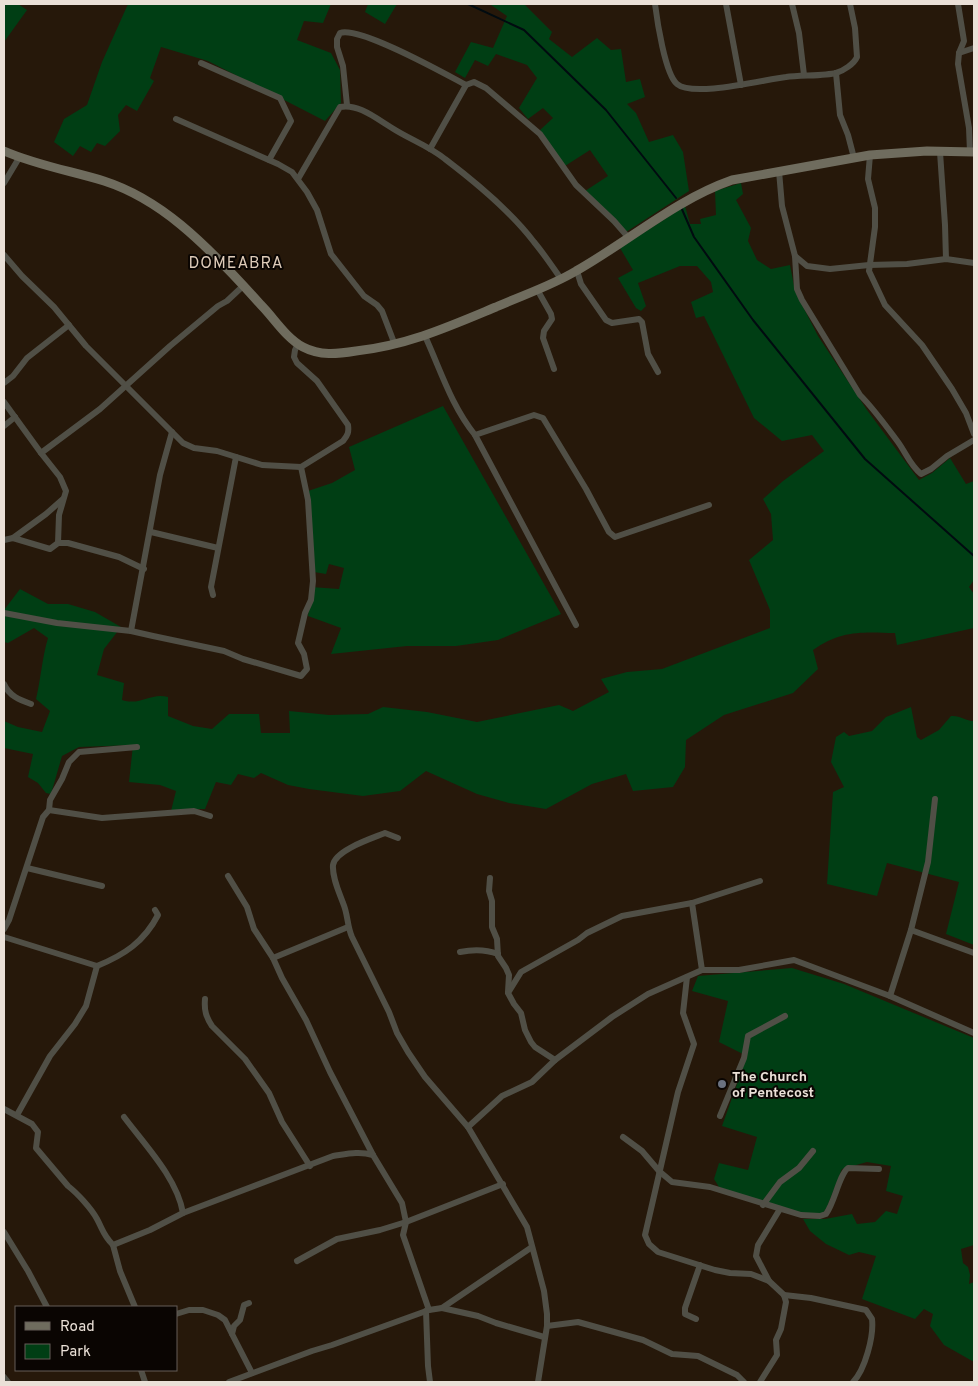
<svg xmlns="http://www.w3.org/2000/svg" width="978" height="1386" font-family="Overpass,sans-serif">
	<rect width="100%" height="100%" fill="#26180a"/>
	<g fill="#003e14">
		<path d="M4,4H18L27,10L4,42Z"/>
		<path d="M128,4H331L323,23L304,21L297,40L331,53L340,70L341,103L325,121L208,61L161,47L150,78L154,81L137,111L126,105L118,115L120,131L105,146L97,143L91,152L80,146L73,156L54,142L64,119L87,105L102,62Z"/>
		<path d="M368,4H397L385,24L365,12Z"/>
		<path d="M492,4H524L552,32L549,39L572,57L597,38L611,50L621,49L626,82L640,79L645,97L627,104L636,113L649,142L673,135L683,152L689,191L623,234L582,193L608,176L590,150L565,166L540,130L553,118L543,108L528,119L519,108L537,78L527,65L496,54L488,66L475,60L465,78L455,72L471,42L493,48L507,16L491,5Z"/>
		<path d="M741,183L743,194L736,200L751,228L748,241L757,260L771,269L790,265L795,291L818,336L867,410L919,480L932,473L950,458L966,484L974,481V580L969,587L974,594V628L897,645L895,633C862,632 841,630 813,650L818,669L793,693L724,715L686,740L685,767L673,787L633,791L626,774L592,784L546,809L509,803L477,794L426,771L400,791L363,796L309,789L288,785L261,773L254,778L238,774L231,785L216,782L205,809H187L171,811L176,791L160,785L129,782L133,745L79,747L62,756L51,794L46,793L38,783L28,777L33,754L4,748V721L18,727L42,732L50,711L36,699C41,678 42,658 48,638L34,628L8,643L4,642V610L20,589L48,604H68L95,612L121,627L104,649L97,675L124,683L122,700C141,706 151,692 168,697V716L193,726L212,729L229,714H259L261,733H290L289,711L329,715L368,714L383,707L427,712L477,722L559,705L573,711L609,692L601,679L627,672L662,669L770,628V610L749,560L773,540L771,514L763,499L783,481L824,451L812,435L782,441L754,418L704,316L696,318L691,302L713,292L711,282L697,266H680L638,283L646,306L641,311L636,308L618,278L633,270L620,248L685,206L690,224H701L700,219L716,215L715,191Z"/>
		<path d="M443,406L561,614L498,640L456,646H407L331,654L341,628L308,616L311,587L339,589L344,568L329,564L326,574L314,572L308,491L332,483L355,470L349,447Z"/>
		<path d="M911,707L917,737L921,740L939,730L951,716C959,715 966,721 974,721V945L946,934L959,882L887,863L877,896L827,884L833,792L844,787L831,762L836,737L844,732L849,736L872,731L886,717Z"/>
		<path d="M792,968L844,984L974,1038V1245L961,1249L963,1263L968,1267L970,1275L969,1284L974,1282V1362L944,1345L930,1326L933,1314L924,1309L915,1319L862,1299L876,1256L859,1252L849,1255L826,1244L810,1231L803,1219H825L852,1214L857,1224L875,1222L886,1211L897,1214L903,1196L886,1191L891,1166L867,1162L842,1169L827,1207L823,1213C793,1217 748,1197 719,1187L714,1179L719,1163L748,1170L757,1137L722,1126L747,1056L719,1042L728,1001L692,991L698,976Z"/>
	</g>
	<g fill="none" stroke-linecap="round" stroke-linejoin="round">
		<g stroke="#010b10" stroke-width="2">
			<path d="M468,4L524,30L606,110L676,198"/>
			<path d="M681,207L694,237L753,320L865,459L974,556"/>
		</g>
		<g stroke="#504f46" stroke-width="6">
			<path d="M655,4C657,20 665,74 677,84C693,98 766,79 786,77C799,75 825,76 836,73C843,71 854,64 857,57L855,28L850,4"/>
			<path d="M726,4L741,85"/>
			<path d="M792,4L799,33L804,75"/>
			<path d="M958,4L964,41L959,53L958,64L969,128L970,152"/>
			<path d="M959,53L974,48"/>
			<path d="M201,63L280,98L291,121L269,160"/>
			<path d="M836,73L840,115L848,135L854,158"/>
			<path d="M347,105L343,66L337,47V39L340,33C360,26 445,74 466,85"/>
			<path d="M176,119L278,164L292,172L307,192L317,210L331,254L364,296L377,305L382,311L395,345"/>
			<path d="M430,149L466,85L474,82L486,88L540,134L576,185L614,221L628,237"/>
			<path d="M940,152L945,225L946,259"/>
			<path d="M870,155L868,179L875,208V227L869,271L885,305L922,345L952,389L966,413L974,434"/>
			<path d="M779,171L782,206L795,256L797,289L802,300L860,395C874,409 886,426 898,442C906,453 910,465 921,474L931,469L947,456L974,440"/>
			<path d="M298,179L340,107C358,103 377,119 392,128C409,139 429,146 445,159C474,181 512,213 534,242C544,254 552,266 561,279"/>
			<path d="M4,183L19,158"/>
			<path d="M4,255L22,276L54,307L86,346L183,443L194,448L217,451L262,465L301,467L343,441C348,435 349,432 348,425L317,381L297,363L294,357L295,350L298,344"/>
			<path d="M795,256L807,266L830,269L869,265L907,264L946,259L974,263"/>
			<path d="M577,271L581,284L606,320L612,323L639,319L642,322L648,354L658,372"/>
			<path d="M538,291L551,314L552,319L544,331L543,338L554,369"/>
			<path d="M425,336C441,371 451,405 475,435L576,625"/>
			<path d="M4,383L13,376L27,358L69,325"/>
			<path d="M4,402L41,453L100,409L170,346L218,306L227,301L243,286"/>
			<path d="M4,426L15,417"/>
			<path d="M475,435L534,415L543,418L586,489L609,532L615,537L709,505"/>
			<path d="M41,453L60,477L66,491L59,515L58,543"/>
			<path d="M151,532L218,548"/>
			<path d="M13,538L46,514L63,499"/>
			<path d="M4,540L13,538L50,549L58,543H68L119,557L144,569"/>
			<path d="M213,595L211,587L236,457"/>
			<path d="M4,613L57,623L131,631L153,636L224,651L243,659L301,676L307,669L304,654L298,643L305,613L311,600L313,581L308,500L301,467"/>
			<path d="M131,631L160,475L172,432"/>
			<path d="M4,684C9,696 20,700 31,704"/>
			<path d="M49,810L102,818L194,811L210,816"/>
			<path d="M398,838L385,833C373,838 335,850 333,865C332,877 339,892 343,903C348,914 347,926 352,937L389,1012L397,1033L408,1052L425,1077L468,1127L527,1227L544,1291L547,1314V1326L538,1382"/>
			<path d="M27,868L102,886"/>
			<path d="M228,876L247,907L254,929L273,958L282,978L306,1020L330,1072L373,1155L402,1203L406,1222L403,1235L429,1310"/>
			<path d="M490,878L489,891L492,901V927L497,939L498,956L506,968L509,975L508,992"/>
			<path d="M692,903L702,970"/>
			<path d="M4,929L9,920L43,817L49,810L50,800L62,779L69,762L79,752L137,747"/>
			<path d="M911,930L974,953"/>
			<path d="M4,937L97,966C124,955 144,942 158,915L155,910"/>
			<path d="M460,952C474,949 485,949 498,954"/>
			<path d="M273,958L348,927"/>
			<path d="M687,977L683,1013L694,1044L678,1092L645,1235L649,1244L658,1252L715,1270L730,1273L751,1274L769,1281"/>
			<path d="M890,996L911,930L928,862L935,799"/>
			<path d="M205,999C204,1010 206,1017 212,1026L245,1059L269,1093L282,1122L310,1166"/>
			<path d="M555,1060L535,1047L531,1042L525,1030L521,1013L514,1004L508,993L521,972L578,940L587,933L622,916L692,903L760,881"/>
			<path d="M4,1109L32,1124L38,1132L36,1148L68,1186C77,1193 91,1208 97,1219C103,1230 103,1235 113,1245L150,1230L183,1213L333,1156C347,1154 359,1151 373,1155"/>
			<path d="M17,1115L50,1056L75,1024L86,1006L97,966"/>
			<path d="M720,1116L744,1058L748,1036L785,1016"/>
			<path d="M124,1117C145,1145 177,1178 183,1213"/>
			<path d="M468,1127L502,1096L532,1082L555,1060L612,1017L648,994L702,970H739L794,960L890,996L974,1033"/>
			<path d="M623,1137L642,1151L659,1171L672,1182L710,1187L801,1215L820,1216L826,1214C835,1202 839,1175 848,1168L879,1169"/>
			<path d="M763,1205L780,1182L799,1168L813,1151"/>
			<path d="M4,1232L28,1271L47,1307"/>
			<path d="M113,1245L120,1271L135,1307"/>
			<path d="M297,1261L337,1239L380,1230L406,1222L503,1184"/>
			<path d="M784,1295L811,1298L866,1310L872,1319C874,1336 865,1370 853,1382"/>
			<path d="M249,1303L244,1305L240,1320L234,1326L232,1334L252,1373"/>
			<path d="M442,1308L478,1316L496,1323L544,1337"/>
			<path d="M426,1311L428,1366L430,1382"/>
			<path d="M176,1314L189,1310H203L218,1315L225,1320L232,1334"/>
			<path d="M696,1319L685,1314V1308L700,1265"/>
			<path d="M547,1326L578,1322L643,1340L672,1354L698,1356L737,1375L744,1382"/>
			<path d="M141,1370L145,1382"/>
			<path d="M4,1377L8,1382"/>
			<path d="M229,1382L312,1351L332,1345L429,1310L442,1308L532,1247"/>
			<path d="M760,1382L777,1355L776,1340L781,1329L786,1302L784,1295L769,1281L756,1256L758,1245L780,1209"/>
		</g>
		<path stroke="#6f6c5e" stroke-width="9" d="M4,151C36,165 71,171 104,181C132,190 158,206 181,225C210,249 236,277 261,305C274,318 286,338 303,347C320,356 337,354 356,351C408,345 448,327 496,307C523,295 551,286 576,271C629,241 675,200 732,180L870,155L927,151L974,152"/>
	</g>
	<circle fill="#6b7280" stroke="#0a0502" stroke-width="2" cx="722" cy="1084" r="5"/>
	<g text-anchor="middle" stroke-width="4" stroke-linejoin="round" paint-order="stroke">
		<g font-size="14" font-weight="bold" fill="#eae0d7" stroke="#0a0502" text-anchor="start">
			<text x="732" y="1081">The Church<tspan x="732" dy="16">of Pentecost</tspan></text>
		</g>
		<g font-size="16" letter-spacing="1" fill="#decbb9" stroke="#0a0502">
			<text x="236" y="268">DOMEABRA</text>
		</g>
	</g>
	<rect width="978" height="1386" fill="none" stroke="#eae0d7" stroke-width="10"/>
	<rect x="15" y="1306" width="162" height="65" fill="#0a0502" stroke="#645d57"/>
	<rect x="25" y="1322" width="25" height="8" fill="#6f6c5e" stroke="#645d57"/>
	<text x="60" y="1331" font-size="15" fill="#eae0d7">Road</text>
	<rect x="25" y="1344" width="25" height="15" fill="#003e14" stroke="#645d57"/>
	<text x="60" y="1356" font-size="15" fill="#eae0d7">Park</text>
</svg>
